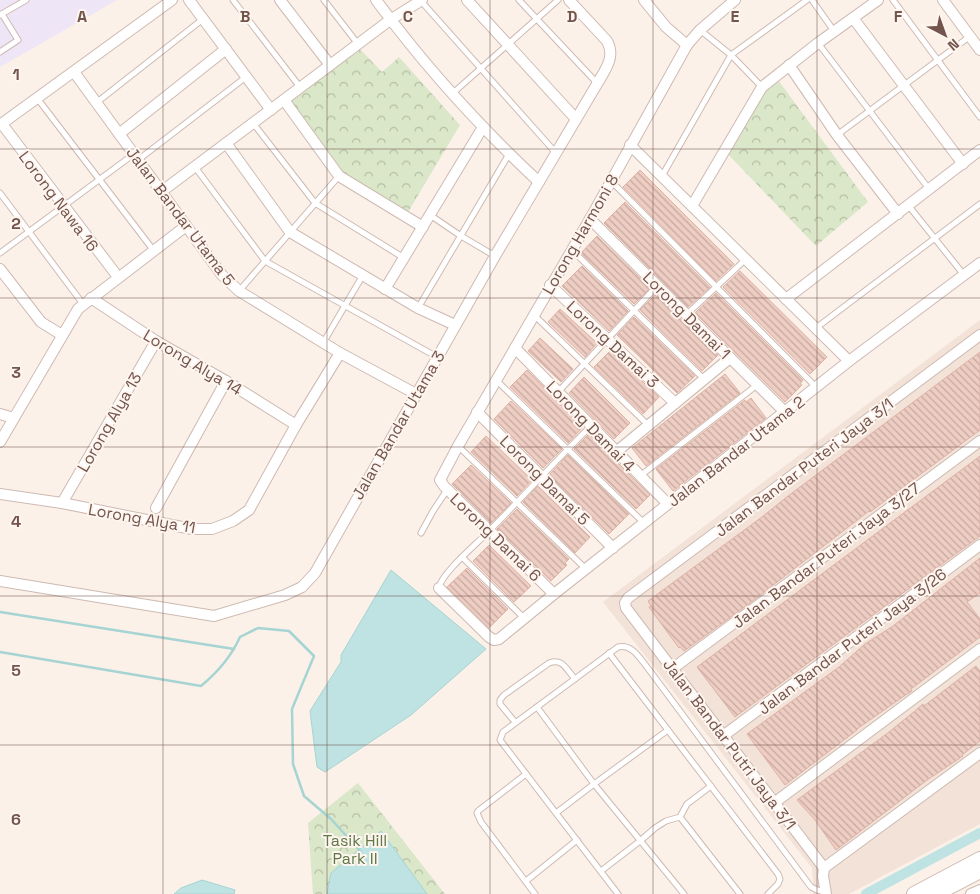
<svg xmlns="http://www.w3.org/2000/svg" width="980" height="894" font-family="'Space Grotesk',sans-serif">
	<defs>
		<pattern id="park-crowns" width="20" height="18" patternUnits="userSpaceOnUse" patternTransform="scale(1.25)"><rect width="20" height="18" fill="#dae7c8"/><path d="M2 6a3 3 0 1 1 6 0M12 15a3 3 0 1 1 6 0" fill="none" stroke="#b5bea5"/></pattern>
		<pattern id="building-back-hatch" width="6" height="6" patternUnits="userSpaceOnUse" patternTransform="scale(1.25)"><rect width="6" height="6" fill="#eecdc3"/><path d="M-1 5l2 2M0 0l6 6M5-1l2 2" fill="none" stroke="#c5a9a1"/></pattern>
	</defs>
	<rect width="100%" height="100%" fill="#fbf1e9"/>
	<path fill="#f2e2d8" d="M980,320V824L849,894H814L812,868L603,602Z"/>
	<path fill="#eee5f7" d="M0,0H117L0,67Z"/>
	<g fill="url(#park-crowns)">
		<path d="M359,48L382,72L399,57L460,125L408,212L334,168L288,104Z"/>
		<path d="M775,76L868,202L816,246L724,150Z"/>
		<path d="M358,783L445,894H313L308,823Z"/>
	</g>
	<g fill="#bee3e2" stroke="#a6d4d3">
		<path d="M391,570L486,649L411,715L325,772L317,767L310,711L341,662V655Z"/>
		<path d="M381,831L427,894H327L331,873Z"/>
		<path d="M202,880L235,890L234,894H174L181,888Z"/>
	</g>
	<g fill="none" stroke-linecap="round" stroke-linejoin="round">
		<g stroke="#a6d4d3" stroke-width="2.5">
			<path d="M0,612L234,649"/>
			<path d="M0,652L201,686C218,672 231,657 240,637L258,628L289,631L314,656L292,709L293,764L304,796L331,819L361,852"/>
		</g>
		<path stroke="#bee3e2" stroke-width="10" d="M866,894L980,833"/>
	</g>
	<g fill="url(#building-back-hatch)" stroke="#dfb1a4">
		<path d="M640,170L734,264L716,281L623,187Z"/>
		<path d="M625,202L710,287L688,307L604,223Z"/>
		<path d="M597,236L650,288L634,304L581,253Z"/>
		<path d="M582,266L628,311L609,331L562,286Z"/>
		<path d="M740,271L827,357L810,374L723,287Z"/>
		<path d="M716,293L803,380L800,384L802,385L785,402L695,313Z"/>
		<path d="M656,294L718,355L702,371L640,310Z"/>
		<path d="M560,309L597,343L585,357L548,322Z"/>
		<path d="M634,317L695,376L677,393L617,335Z"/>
		<path d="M540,338L573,369L561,382L528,351Z"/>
		<path d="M610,351L659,397L643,414L594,367Z"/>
		<path d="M980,352V430L870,512L869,511L750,603L684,651L680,647L679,648L649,607L651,606L648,601L762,517L788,496Z"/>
		<path d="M527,370L583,427L568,443L510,387Z"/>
		<path d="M725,374L740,393L646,466L632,448Z"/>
		<path d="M584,377L630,423L614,439L569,393Z"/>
		<path d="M751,398L766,418L673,491L656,469L745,400L746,402Z"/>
		<path d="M511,401L562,449L543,468L494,419Z"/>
		<path d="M589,434L650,495L636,509L574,449Z"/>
		<path d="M486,436L532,480L517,496L471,452Z"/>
		<path d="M568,455L629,514L609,534L549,475Z"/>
		<path d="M980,456V536L735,717L697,667Z"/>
		<path d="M471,465L511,503L491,523L452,484Z"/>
		<path d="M538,486L590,537L575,553L523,502Z"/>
		<path d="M517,509L569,559L565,563L567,565L551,581L497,529Z"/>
		<path d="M489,545L531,586L514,602L473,561Z"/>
		<path d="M980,558V593L967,602L980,619V637L911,689L912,691L904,696L857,729V730L785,785L747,734L839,667L865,644L893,626Z"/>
		<path d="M467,568L508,609L489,628L447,587Z"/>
		<path d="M976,666L980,671V741L962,755L963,756L927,780L836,850L815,820L797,800L889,732L916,710L923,704L924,706Z"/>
	</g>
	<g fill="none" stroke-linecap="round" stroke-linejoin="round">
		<defs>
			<g id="service">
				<path d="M233,0L300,87"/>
				<path d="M324,0L358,44"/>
				<path d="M519,0L597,83"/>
				<path d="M812,0L834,31"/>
				<path d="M893,0L980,117"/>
				<path d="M421,1L556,153"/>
				<path d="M0,15L26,0"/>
				<path d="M700,30L731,55L762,87"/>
				<path d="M818,43L929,189"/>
				<path d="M0,52L18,40L2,14"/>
				<path d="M453,93L558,0"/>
				<path d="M37,98L154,251"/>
				<path d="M96,103L203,19"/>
				<path d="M253,123L315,203L404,258"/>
				<path d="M837,135L969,37"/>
				<path d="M138,160L246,77"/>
				<path d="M195,167L265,261L437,357"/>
				<path d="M662,176L731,55L807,0"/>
				<path d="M611,181L816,387"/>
				<path d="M0,193L83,304"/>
				<path d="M908,205L964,275"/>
				<path d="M430,215L461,236L495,256"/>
				<path d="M572,250L704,379"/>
				<path d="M0,253L134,154"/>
				<path d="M239,291L339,176"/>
				<path d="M418,308L509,154"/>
				<path d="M534,315L648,425"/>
				<path d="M686,315L746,259"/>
				<path d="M816,328L980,204"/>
				<path d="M323,343L363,275"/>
				<path d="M496,380L644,523"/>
				<path d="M558,392L657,286"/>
				<path d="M458,446L586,569"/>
				<path d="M640,476L757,385"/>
				<path d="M421,533L433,511L447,490"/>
				<path d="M462,557L524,618"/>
				<path d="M439,588C441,573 478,543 489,531C524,496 556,460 591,426"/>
				<path d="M609,653L778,874L780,879L778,884L768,894"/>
				<path d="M537,707L594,784L684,894"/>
				<path d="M515,722L500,704V700L504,695L549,663C563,658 566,669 575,679"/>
				<path d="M526,774L478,811L477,813L481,822L535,894"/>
				<path d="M556,813L594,784L668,730"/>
				<path d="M680,817L740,894"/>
				<path d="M601,871L640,841L655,828L666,821L680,817L687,804L711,786"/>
				<path d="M526,881L577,840"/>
				<path d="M618,894L500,740L503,732L618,647C632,644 639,657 647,667L811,887L817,890L825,892"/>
			</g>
			<g id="minor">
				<path d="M189,0L271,110"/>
				<path d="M280,0L330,65"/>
				<path d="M376,0C424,65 480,127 539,182"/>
				<path d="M467,0L576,119"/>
				<path d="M644,0L666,27L687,45"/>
				<path d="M943,0L980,50"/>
				<path d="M853,18L963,164"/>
				<path d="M789,65L837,135L898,214"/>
				<path d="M74,72L222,275L239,291L340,353L416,394"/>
				<path d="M284,100L339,176L423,227"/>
				<path d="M2,124L118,277"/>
				<path d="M0,125L172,0"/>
				<path d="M119,134L226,49"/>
				<path d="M226,143L290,232L418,308L455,325"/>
				<path d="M630,145L849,361"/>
				<path d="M161,192L390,20L422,0"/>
				<path d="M692,206L762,87L818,43L878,0"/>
				<path d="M590,219L785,412"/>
				<path d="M0,269L41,322L62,335"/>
				<path d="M550,285L675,403"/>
				<path d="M385,289L483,127"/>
				<path d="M91,298L156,341L226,381L296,425"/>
				<path d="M786,299L980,150"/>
				<path d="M515,348L668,504"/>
				<path d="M477,412L613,548"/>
				<path d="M0,414L14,418"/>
				<path d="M0,442L78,309L186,226"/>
				<path d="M616,452L730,358"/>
				<path d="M0,494L62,503L192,529H212L233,521L249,510L296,425L340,353"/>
				<path d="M62,503L156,341"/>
				<path d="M156,508L226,381"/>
				<path d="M0,581L214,616L285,595L302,587L315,573L495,256L597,84C605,70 616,57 607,41L569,0"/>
				<path d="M439,588L489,637L494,640L499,639L554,594L849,361L980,263"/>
				<path d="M554,594L444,486L440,480L458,446L590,219L687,45L700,30L735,0"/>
				<path d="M672,669L980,441"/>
				<path d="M723,736L980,545"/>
				<path d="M774,803L980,649"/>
				<path d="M824,868L980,753"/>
				<path d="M826,894L823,876L824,868L626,608L625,603L628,598L980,335"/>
				<path d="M971,894L980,890"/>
			</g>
			<g id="tertiary">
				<path d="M914,894L980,859"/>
				<path d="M936,894L980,871"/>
			</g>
		</defs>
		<use href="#service" stroke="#cebab2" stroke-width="7"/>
		<use href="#minor" stroke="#cebab2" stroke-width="12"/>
		<use href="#tertiary" stroke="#cebab2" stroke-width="16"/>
		<use href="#service" stroke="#fff" stroke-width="5"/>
		<use href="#minor" stroke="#fff" stroke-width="10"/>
		<use href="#tertiary" stroke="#fff" stroke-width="14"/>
	</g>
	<path fill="none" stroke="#73554e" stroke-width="1" stroke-opacity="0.55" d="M163,0V894M327,0V894M490,0V894M653,0V894M817,0V894M0,149H980M0,298H980M0,447H980M0,596H980M0,745H980"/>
	<g text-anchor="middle" stroke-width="4" stroke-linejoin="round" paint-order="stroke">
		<g font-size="16" fill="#73554e" stroke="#fef5ef">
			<text transform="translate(59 201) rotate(53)" y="6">Lorong Nawa 16</text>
			<text transform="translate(181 216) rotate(53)" y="6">Jalan Bandar Utama 5</text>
			<text transform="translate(580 234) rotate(-60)" y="6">Lorong Harmoni 8</text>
			<text transform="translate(687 315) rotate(45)" y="6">Lorong Damai 1</text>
			<text transform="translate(613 344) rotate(43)" y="6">Lorong Damai 3</text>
			<text transform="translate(193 362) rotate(31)" y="6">Lorong Alya 14</text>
			<text transform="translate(109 422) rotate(-60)" y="6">Lorong Alya 13</text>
			<text transform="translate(398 425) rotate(-60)" y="6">Jalan Bandar Utama 3</text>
			<text transform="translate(591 426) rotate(46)" y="6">Lorong Damai 4</text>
			<text transform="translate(736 451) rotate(-38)" y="6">Jalan Bandar Utama 2</text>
			<text transform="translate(804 467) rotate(-37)" y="6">Jalan Bandar Puteri Jaya 3/1</text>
			<text transform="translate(545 480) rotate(45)" y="6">Lorong Damai 5</text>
			<text transform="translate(142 518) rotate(10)" y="6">Lorong Alya 11</text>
			<text transform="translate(496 537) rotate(44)" y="6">Lorong Damai 6</text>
			<text transform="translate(826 555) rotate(-37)" y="6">Jalan Bandar Puteri Jaya 3/27</text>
			<text transform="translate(852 641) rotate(-37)" y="6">Jalan Bandar Puteri Jaya 3/26</text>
			<text transform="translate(730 744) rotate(53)" y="6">Jalan Bandar Putri Jaya 3/1</text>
		</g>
		<g font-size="16" fill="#5e7847" stroke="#fef5ef">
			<text x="355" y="846">Tasik Hill<tspan x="355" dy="18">Park II</tspan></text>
		</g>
	</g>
	<g font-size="16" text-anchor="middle" font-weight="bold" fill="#73554e" stroke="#fef5ef" stroke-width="4" stroke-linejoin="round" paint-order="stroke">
		<text x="82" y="22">A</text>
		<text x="245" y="22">B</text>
		<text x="408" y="22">C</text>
		<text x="572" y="22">D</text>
		<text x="735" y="22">E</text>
		<text x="898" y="22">F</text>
		<text x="16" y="80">1</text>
		<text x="16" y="229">2</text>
		<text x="16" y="378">3</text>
		<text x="16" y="527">4</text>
		<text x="16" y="676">5</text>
		<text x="16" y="825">6</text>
	</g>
	<g transform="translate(945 35) rotate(139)" stroke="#fef5ef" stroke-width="4" paint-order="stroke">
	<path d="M0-4L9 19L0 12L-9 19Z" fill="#73554e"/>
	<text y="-8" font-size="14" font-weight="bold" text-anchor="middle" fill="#73554e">N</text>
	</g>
</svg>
